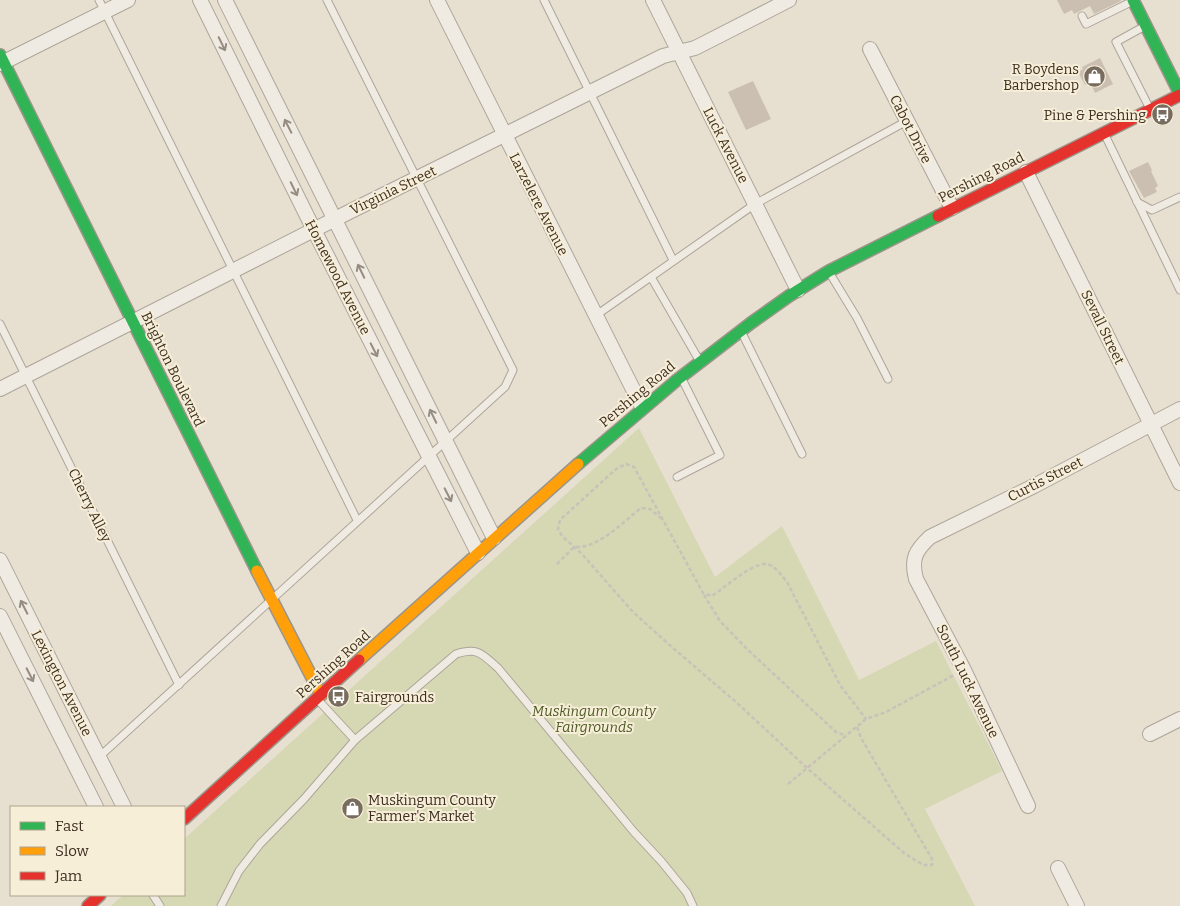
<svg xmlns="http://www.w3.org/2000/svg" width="1180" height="906" font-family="Bitter,serif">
	<rect width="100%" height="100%" fill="#e7e0d1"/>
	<path fill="#d6d7b3" d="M639,428L715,577L782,526L859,680L936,641L1002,771L925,809L975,906H111L123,895H184V839Z"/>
	<g fill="#cbbfb2">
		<path d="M1057,0H1121V1L1094,14L1090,6L1074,14L1072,10L1064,14Z"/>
		<path d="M1100,58L1113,84L1095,93L1090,82L1085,85L1078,72L1083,69L1082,67Z"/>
		<path d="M753,81L771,119L746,130L728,92Z"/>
		<path d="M1148,162L1152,170L1151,171L1158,186L1155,188L1157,192L1144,198L1129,171Z"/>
	</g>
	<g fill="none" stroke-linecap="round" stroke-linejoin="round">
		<defs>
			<g id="lane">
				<path d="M99,0L357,520"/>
				<path d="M544,0L673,260"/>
				<path d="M1082,16L1086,24L1133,1"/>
				<path d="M1145,26L1116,42L1150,109"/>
				<path d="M1105,135L1180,290"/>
				<path d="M1137,202L1152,210L1180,197"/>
				<path d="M829,272L857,318L888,379"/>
				<path d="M651,277L699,360"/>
				<path d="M595,316L755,204L907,121"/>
				<path d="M0,324L179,685"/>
				<path d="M741,331L802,454"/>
				<path d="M677,477L720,455L681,377"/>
				<path d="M318,700L355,740"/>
				<path d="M99,757L505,387L513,370L327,0"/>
				<path d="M153,895L160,906"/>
				<path d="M221,906L239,871L260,844L304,799L355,740L456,654C478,647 482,654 498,668L634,832L661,861L687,893L693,906"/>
			</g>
			<g id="street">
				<path d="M200,0L314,230L478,553"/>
				<path d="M225,0L494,538"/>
				<path d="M437,0L642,407"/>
				<path d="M653,0L798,290"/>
				<path d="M870,49L952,208"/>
				<path d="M0,64L128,0"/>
				<path d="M1026,172L1180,483"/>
				<path d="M0,389L349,212L663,56L695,48L789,0"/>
				<path d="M0,560L124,807"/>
				<path d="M0,616L96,807"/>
				<path d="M1150,734L1180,719"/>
				<path d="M1028,806L964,670L916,579C911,559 915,551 930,537L1034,486L1180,409"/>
				<path d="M1058,868L1077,906"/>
			</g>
			<g id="fast">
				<path d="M1133,0L1180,94"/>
				<path d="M0,55L257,571"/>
				<path d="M578,464L677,380L751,323L789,296L829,271L938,216"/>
			</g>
			<g id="slow">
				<path d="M257,571L321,695"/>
				<path d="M359,660L578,464"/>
			</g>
			<g id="jam">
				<path d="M938,216L1180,95"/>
				<path d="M184,819L359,660"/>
				<path d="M88,906L100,895"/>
			</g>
		</defs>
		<use href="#lane" stroke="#ada599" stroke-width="9"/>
		<use href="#street" stroke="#ada599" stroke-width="16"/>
		<use href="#fast" stroke="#9c958a" stroke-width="14"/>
		<use href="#slow" stroke="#9c958a" stroke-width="14"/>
		<use href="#jam" stroke="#9c958a" stroke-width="14"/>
		<g stroke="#c8c2b9" stroke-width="2.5" stroke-dasharray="4 2.5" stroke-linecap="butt">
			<path d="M557,564L574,547C598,549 623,522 641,508L650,509L662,519"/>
			<path d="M704,595L720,621L746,648L837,733L846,735"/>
			<path d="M857,727L861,738L932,859V865H923L904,853L807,768L736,702L673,648L633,612L582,554L562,536L558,529L560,520L616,469L626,464L634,467L703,593L712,596C724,588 752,563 766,564C775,565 782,576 787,582L840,685L866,719"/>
			<path d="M788,784L866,719L886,712L954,675"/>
		</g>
		<use href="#lane" stroke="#efebe3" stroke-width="7"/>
		<use href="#street" stroke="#efebe3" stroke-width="14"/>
		<use href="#fast" stroke="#30b455" stroke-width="11"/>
		<use href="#slow" stroke="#ff9f0a" stroke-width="11"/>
		<use href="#jam" stroke="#e5322d" stroke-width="11"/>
	</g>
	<defs><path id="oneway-shaft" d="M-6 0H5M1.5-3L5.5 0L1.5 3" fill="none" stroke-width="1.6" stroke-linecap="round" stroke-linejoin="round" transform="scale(1.25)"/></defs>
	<g stroke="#968c82">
		<use href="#oneway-shaft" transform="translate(222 44) rotate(64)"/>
		<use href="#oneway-shaft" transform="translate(288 126) rotate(-117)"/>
		<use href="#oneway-shaft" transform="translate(294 189) rotate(64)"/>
		<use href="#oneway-shaft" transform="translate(361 271) rotate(-116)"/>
		<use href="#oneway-shaft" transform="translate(374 350) rotate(63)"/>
		<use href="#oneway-shaft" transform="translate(433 416) rotate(-116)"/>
		<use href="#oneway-shaft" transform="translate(448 495) rotate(63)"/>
		<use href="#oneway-shaft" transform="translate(24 607) rotate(-117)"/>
		<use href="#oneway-shaft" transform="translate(30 675) rotate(63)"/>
	</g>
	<defs>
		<symbol id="shop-disc" viewBox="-11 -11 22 22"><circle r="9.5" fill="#786c5e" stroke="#f7eed8"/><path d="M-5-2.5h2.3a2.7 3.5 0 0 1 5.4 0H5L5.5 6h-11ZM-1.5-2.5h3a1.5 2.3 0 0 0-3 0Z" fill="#fff"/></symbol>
		<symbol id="bus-disc" viewBox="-11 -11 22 22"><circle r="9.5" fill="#786c5e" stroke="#f7eed8"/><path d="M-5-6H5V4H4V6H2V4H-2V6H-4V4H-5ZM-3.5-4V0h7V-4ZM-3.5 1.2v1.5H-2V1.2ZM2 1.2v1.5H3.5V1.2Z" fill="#fff"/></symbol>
	</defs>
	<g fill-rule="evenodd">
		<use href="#shop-disc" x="1082" y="64" width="25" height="25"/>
		<use href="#bus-disc" x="1150" y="102" width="25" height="25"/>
		<use href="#bus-disc" x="326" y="684" width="25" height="25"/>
		<use href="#shop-disc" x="340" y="796" width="25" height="25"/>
	</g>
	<g text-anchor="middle" stroke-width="4" stroke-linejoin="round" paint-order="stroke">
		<g font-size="14" fill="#3d2e20" stroke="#f7eed8" text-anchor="end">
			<text x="1079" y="74">R Boydens<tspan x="1079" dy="16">Barbershop</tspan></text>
			<text x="1146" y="120">Pine &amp; Pershing</text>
			<text x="355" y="702" text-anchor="start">Fairgrounds</text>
			<text x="368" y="805" text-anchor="start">Muskingum County<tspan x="368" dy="16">Farmer's Market</tspan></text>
		</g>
		<g font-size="14" fill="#3d2e20" stroke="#f7eed8">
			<text transform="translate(911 129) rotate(63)" y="5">Cabot Drive</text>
			<text transform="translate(726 145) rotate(63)" y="5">Luck Avenue</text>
			<text transform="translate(981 177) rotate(-27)" y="5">Pershing Road</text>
			<text transform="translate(393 190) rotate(-26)" y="5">Virginia Street</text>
			<text transform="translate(539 204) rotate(63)" y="5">Larzelere Avenue</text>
			<text transform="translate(338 277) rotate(63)" y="5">Homewood Avenue</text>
			<text transform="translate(1103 327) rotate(64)" y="5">Sevall Street</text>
			<text transform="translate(173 369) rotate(64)" y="5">Brighton Boulevard</text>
			<text transform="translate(637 394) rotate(-40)" y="5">Pershing Road</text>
			<text transform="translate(1045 479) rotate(-27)" y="5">Curtis Street</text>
			<text transform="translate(90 505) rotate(64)" y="5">Cherry Alley</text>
			<text transform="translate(333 664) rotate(-42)" y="5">Pershing Road</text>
			<text transform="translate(968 681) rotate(64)" y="5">South Luck Avenue</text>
			<text transform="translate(62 683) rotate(63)" y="5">Lexington Avenue</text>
		</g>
		<g font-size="14" font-style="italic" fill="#4d5a26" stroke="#f7eed8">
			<text x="594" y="716">Muskingum County<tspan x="594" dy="16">Fairgrounds</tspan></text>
		</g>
	</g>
	<rect x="10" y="806" width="175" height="90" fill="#f7eed8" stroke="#ada18e"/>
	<rect x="20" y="822" width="25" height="8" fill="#30b455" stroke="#ada18e"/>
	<text x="55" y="831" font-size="15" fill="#3d2e20">Fast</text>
	<rect x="20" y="847" width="25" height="8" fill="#ff9f0a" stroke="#ada18e"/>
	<text x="55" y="856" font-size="15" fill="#3d2e20">Slow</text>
	<rect x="20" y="872" width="25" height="8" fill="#e5322d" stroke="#ada18e"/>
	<text x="55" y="881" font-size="15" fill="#3d2e20">Jam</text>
</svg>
